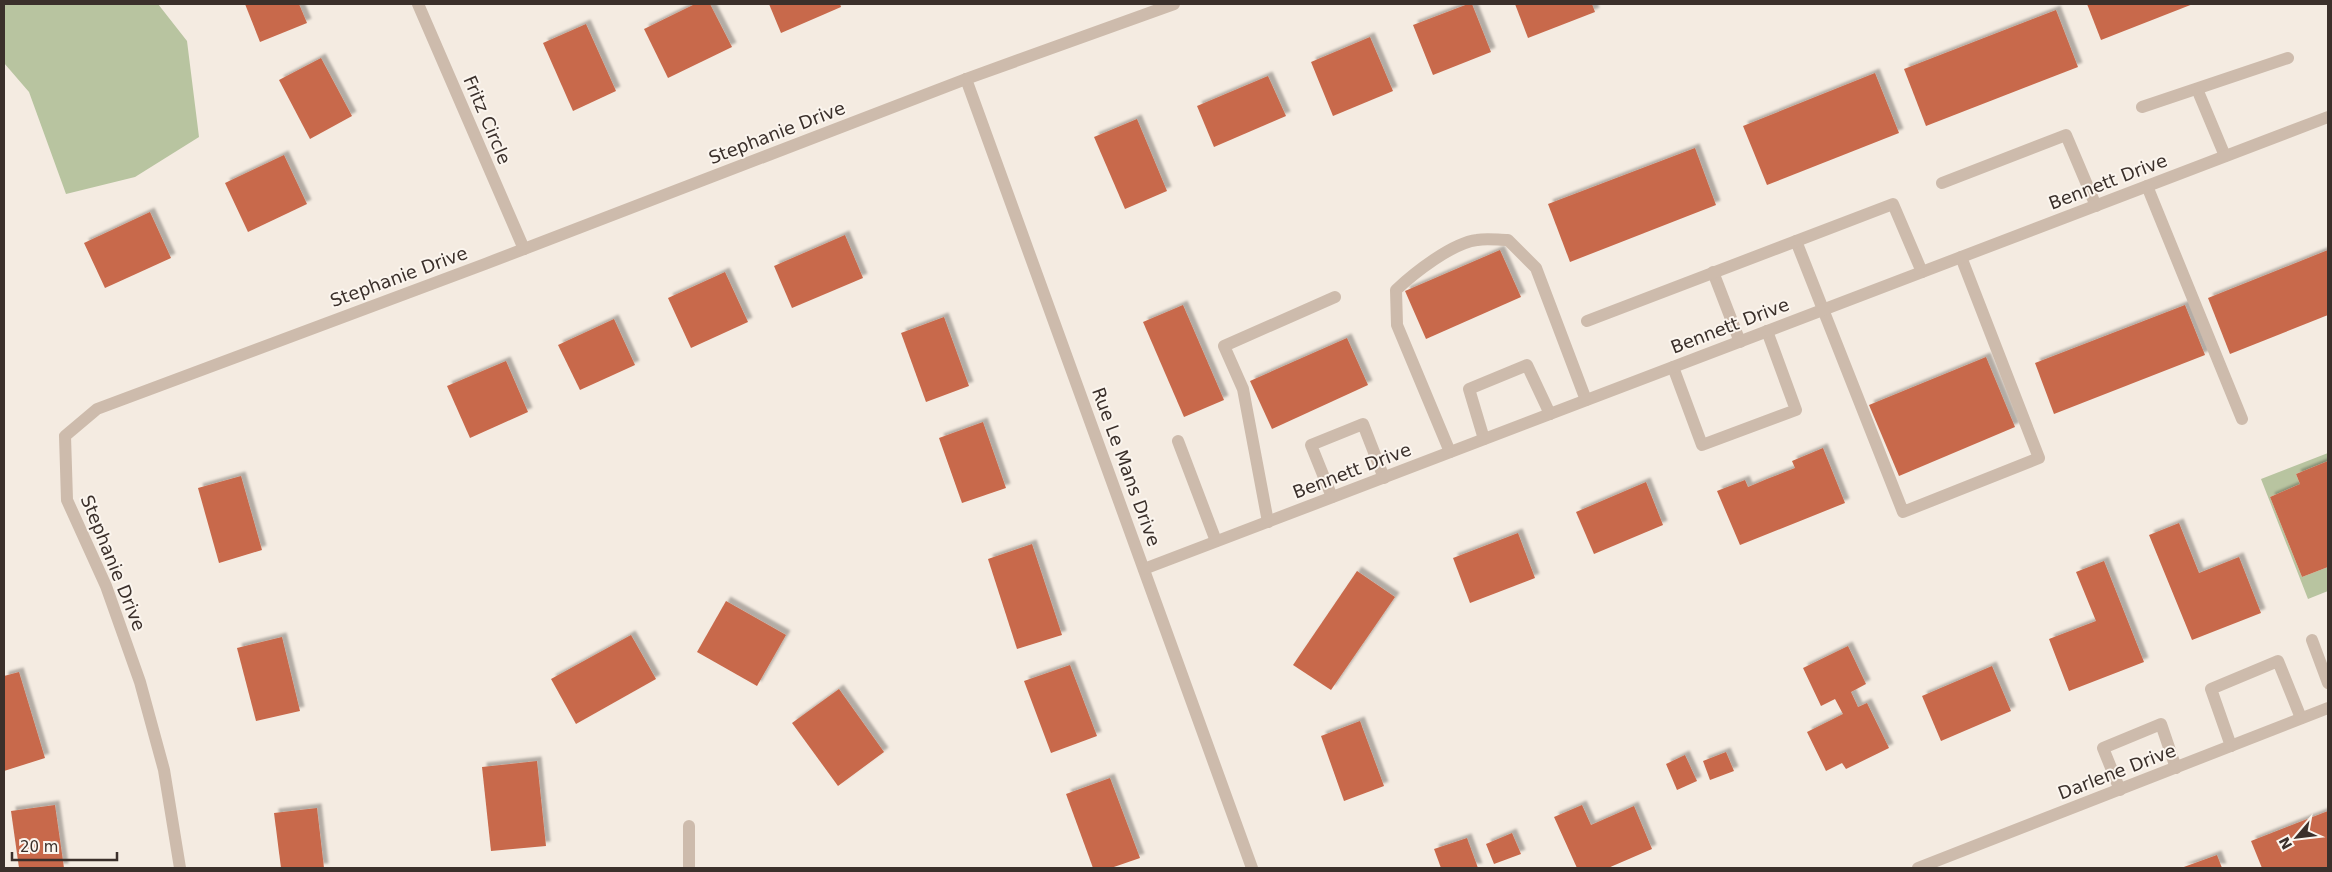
<svg xmlns="http://www.w3.org/2000/svg" width="2332" height="872" font-family="'DejaVu Sans',sans-serif">
	<defs>
		<filter id="shadow"><feDropShadow dx="4.5" dy="-4.5" stdDeviation="1" flood-color="#0004"/></filter>
	</defs>
	<rect width="100%" height="100%" fill="#f4ebe1"/>
	<g fill="#b8c4a0">
		<path d="M4,4H158L187,41L199,137L135,177L66,194L29,92L4,63Z"/>
		<path d="M2328,453V461L2296,474L2300,484L2270,497L2302,577L2328,567V591L2308,599L2261,479Z"/>
	</g>
	<g fill="#c8694b" filter="url(#shadow)">
		<path d="M245,4H299L307,23L260,42Z"/>
		<path d="M695,4H710L732,47L668,78L644,29Z"/>
		<path d="M769,4H840L841,7L781,33Z"/>
		<path d="M1468,4H1472L1491,52L1433,75L1413,25Z"/>
		<path d="M1515,4H1592L1595,12L1528,38Z"/>
		<path d="M2087,4H2193L2101,40Z"/>
		<path d="M2056,10L2078,67L1926,126L1904,69Z"/>
		<path d="M586,24L616,91L573,111L543,43Z"/>
		<path d="M1370,37L1393,91L1333,116L1311,62Z"/>
		<path d="M321,58L352,116L310,139L279,80Z"/>
		<path d="M1875,73L1899,133L1767,185L1743,126Z"/>
		<path d="M1268,76L1286,116L1214,147L1197,106Z"/>
		<path d="M1137,119L1167,191L1125,209L1094,137Z"/>
		<path d="M1695,148L1716,205L1570,262L1548,204Z"/>
		<path d="M284,155L307,204L248,232L225,183Z"/>
		<path d="M150,212L171,258L105,288L84,243Z"/>
		<path d="M845,235L863,278L792,308L774,266Z"/>
		<path d="M1500,250L1521,297L1426,339L1405,291Z"/>
		<path d="M2328,250V315L2230,354L2208,298Z"/>
		<path d="M725,272L748,322L691,348L668,298Z"/>
		<path d="M1183,305L1224,400L1184,417L1143,322Z"/>
		<path d="M2185,305L2205,355L2054,414L2035,363Z"/>
		<path d="M944,317L969,386L926,402L901,333Z"/>
		<path d="M614,319L635,365L580,390L558,345Z"/>
		<path d="M1347,338L1368,385L1272,429L1250,381Z"/>
		<path d="M1986,357L2015,427L1899,476L1869,405Z"/>
		<path d="M506,361L528,412L470,438L447,386Z"/>
		<path d="M983,422L1006,488L962,503L939,438Z"/>
		<path d="M1823,448L1845,503L1740,545L1717,491L1745,480L1748,487L1767,479L1795,468L1792,461Z"/>
		<path d="M2328,461V567L2302,577L2270,497L2300,484L2296,474Z"/>
		<path d="M241,476L262,550L219,563L198,488Z"/>
		<path d="M1646,482L1663,525L1594,554L1576,512Z"/>
		<path d="M2179,523L2199,573L2239,557L2261,613L2192,640L2149,535Z"/>
		<path d="M1518,533L1535,578L1470,603L1453,558Z"/>
		<path d="M1032,544L1062,635L1017,649L988,559Z"/>
		<path d="M2104,561L2144,662L2069,691L2049,639L2096,621L2076,572Z"/>
		<path d="M1357,571L1395,597L1331,690L1293,665Z"/>
		<path d="M726,601L786,635L757,686L697,652Z"/>
		<path d="M631,635L656,679L576,724L551,679Z"/>
		<path d="M282,637L300,711L256,721L237,648Z"/>
		<path d="M1848,646L1866,684L1851,692L1858,707L1867,703L1889,748L1846,769L1842,763L1826,771L1807,732L1843,714L1835,699L1821,706L1803,668Z"/>
		<path d="M1070,665L1097,736L1051,753L1024,681Z"/>
		<path d="M1992,666L2011,711L1941,741L1922,696Z"/>
		<path d="M19,672L45,758L4,771V676Z"/>
		<path d="M839,689L884,752L838,786L792,723Z"/>
		<path d="M1360,721L1384,786L1344,801L1321,736Z"/>
		<path d="M1726,752L1734,771L1710,780L1703,761Z"/>
		<path d="M1685,755L1697,781L1677,790L1666,764Z"/>
		<path d="M537,761L546,846L491,851L482,767Z"/>
		<path d="M1110,778L1140,858L1111,868H1093L1066,794Z"/>
		<path d="M55,805L64,868H19L11,811Z"/>
		<path d="M1582,805L1591,825L1634,806L1652,849L1608,868H1577L1554,817Z"/>
		<path d="M317,808L324,868H281L274,813Z"/>
		<path d="M2328,811V868H2262L2251,841Z"/>
		<path d="M1512,833L1521,854L1494,864L1486,844Z"/>
		<path d="M1467,838L1478,868H1441L1434,849Z"/>
		<path d="M2217,855L2222,868H2181Z"/>
	</g>
	<g fill="none" stroke-linecap="round" stroke-linejoin="round">
		<g stroke="#cdbbac" stroke-width="12">
			<path d="M2197,89L2225,156"/>
			<path d="M2142,107L2288,58"/>
			<path d="M1942,183L2066,135L2096,206"/>
			<path d="M2147,186L2242,419"/>
			<path d="M1796,241L1903,512L2039,458L1961,257"/>
			<path d="M1713,272L1740,342"/>
			<path d="M1587,321L1893,204L1922,272"/>
			<path d="M1673,367L1702,445L1796,410L1767,331"/>
			<path d="M1484,439L1469,389L1527,365L1550,414"/>
			<path d="M1178,441L1216,541"/>
			<path d="M1450,452L1397,325L1396,290C1414,273 1452,243 1477,240C1487,238 1498,240 1508,240L1536,268L1586,400"/>
			<path d="M1332,497L1311,445L1363,424L1384,478"/>
			<path d="M1268,522L1243,389L1224,346L1335,297"/>
			<path d="M2312,640L2328,683"/>
			<path d="M2231,746L2211,689L2278,661L2301,718"/>
			<path d="M2120,790L2103,748L2161,724L2176,768"/>
		</g>
		<g stroke="#cdbbac" stroke-width="12">
			<path d="M418,4L524,249"/>
			<path d="M966,79L1252,868"/>
			<path d="M1144,569L2328,117"/>
			<path d="M180,868L164,770L140,682L106,586L67,500L65,436L97,409L485,264L966,79L1174,4"/>
			<path d="M689,868V826"/>
			<path d="M1918,868L2328,708"/>
		</g>
	</g>
	<g text-anchor="middle" stroke-width="4" stroke-linejoin="round" paint-order="stroke">
		<g font-size="18" fill="#3b302b" stroke="#fbf5ee">
			<text transform="translate(487 120) rotate(67)" y="6">Fritz Circle</text>
			<text transform="translate(777 133) rotate(-21)" y="6">Stephanie Drive</text>
			<text transform="translate(2108 182) rotate(-21)" y="6">Bennett Drive</text>
			<text transform="translate(399 277) rotate(-20)" y="6">Stephanie Drive</text>
			<text transform="translate(1730 326) rotate(-21)" y="6">Bennett Drive</text>
			<text transform="translate(1126 467) rotate(70)" y="6">Rue Le Mans Drive</text>
			<text transform="translate(1352 471) rotate(-21)" y="6">Bennett Drive</text>
			<text transform="translate(113 563) rotate(68)" y="6">Stephanie Drive</text>
			<text transform="translate(2117 772) rotate(-21)" y="6">Darlene Drive</text>
		</g>
	</g>
	<rect width="2332" height="872" fill="none" stroke="#3b302b" stroke-width="10"/>
	<g transform="translate(2297 837) rotate(242)" stroke="#fbf5ee" stroke-width="4" paint-order="stroke">
	<path d="M0-4L9 19L0 12L-9 19Z" fill="#3b302b"/>
	<text y="-8" font-size="14" font-weight="bold" text-anchor="middle" fill="#3b302b">N</text>
	</g>
	<path d="M12 852v8h105v-8" fill="none" stroke="#3b302b" stroke-width="2.5"/>
	<text x="20" y="852" font-size="15" fill="#3b302b" stroke="#fbf5ee" stroke-width="4" paint-order="stroke">20 m</text>
</svg>
